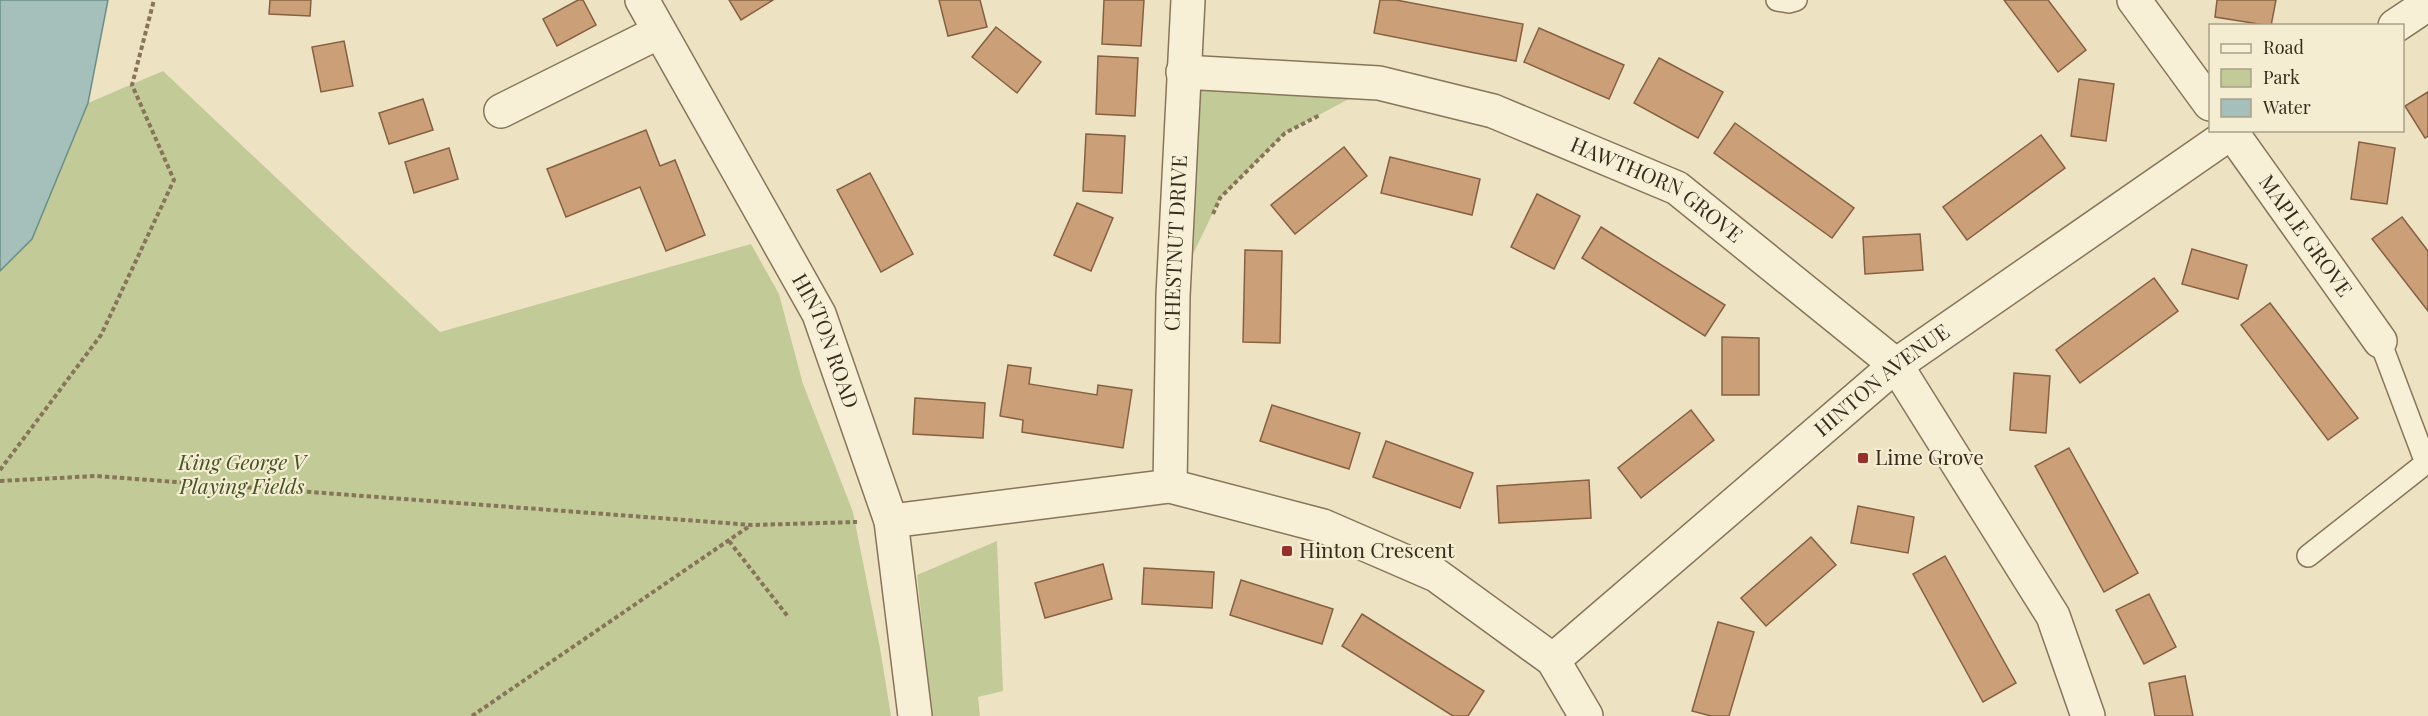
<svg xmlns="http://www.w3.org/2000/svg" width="2428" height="716" font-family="'Playfair Display',serif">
	<rect width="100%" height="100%" fill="#ede3c3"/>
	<g fill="#c2cb97">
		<path d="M163,71L440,332L751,244L779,294L803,384L853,512L880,648L891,716H0V271L32,239L88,103Z"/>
		<path d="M1183,72L1379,83L1285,133L1220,198L1173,296Z"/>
		<path d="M997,541L1003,691L978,697L980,716H932L917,575Z"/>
	</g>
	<path fill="#a5c0ba" stroke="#6c8e88" stroke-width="1.5" d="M0,0H108L88,103L32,239L0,271Z"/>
	<g fill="#cba079" stroke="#866040" stroke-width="1.5">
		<path d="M270,0H311L310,16L269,14Z"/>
		<path d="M578,0H583L596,25L557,46L543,19Z"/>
		<path d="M729,0H773L741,20Z"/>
		<path d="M939,0H980L987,27L948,36Z"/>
		<path d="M1104,0H1144L1141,46L1102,44Z"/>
		<path d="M1380,0H1396L1523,24L1516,61L1374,33Z"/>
		<path d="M2004,0H2048L2086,50L2058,72Z"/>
		<path d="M2217,0H2276L2271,26L2215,17Z"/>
		<path d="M996,27L1041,62L1017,93L972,57Z"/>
		<path d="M1539,28L1624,65L1609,99L1524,62Z"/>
		<path d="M344,41L353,86L321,92L312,47Z"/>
		<path d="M1098,56L1138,58L1135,116L1096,114Z"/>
		<path d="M1659,58L1723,92L1698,138L1634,103Z"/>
		<path d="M2079,79L2114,84L2106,141L2071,136Z"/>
		<path d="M2428,92V136L2425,138L2405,106Z"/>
		<path d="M423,99L433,130L389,144L379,113Z"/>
		<path d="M1735,123L1854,208L1832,238L1714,153Z"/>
		<path d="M646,130L660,166L675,160L705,235L666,251L640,187L566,217L547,169Z"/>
		<path d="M1086,134L1125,136L1122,193L1083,191Z"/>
		<path d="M2041,135L2065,168L1967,240L1943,207Z"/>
		<path d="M2359,142L2395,148L2387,204L2351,199Z"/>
		<path d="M1344,147L1367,176L1295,234L1271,205Z"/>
		<path d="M449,148L458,179L414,193L405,162Z"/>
		<path d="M1390,157L1480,179L1472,215L1381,193Z"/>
		<path d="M870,173L913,254L881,272L837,190Z"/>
		<path d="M1537,194L1580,216L1554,269L1511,247Z"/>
		<path d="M1077,203L1113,218L1091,271L1054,255Z"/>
		<path d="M2402,217L2428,251V311L2372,239Z"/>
		<path d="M1601,227L1725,305L1705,336L1582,258Z"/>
		<path d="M1920,234L1923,270L1865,274L1863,237Z"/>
		<path d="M2192,249L2247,265L2238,299L2182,284Z"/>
		<path d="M1245,250L1282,251L1280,343L1243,342Z"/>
		<path d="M2154,278L2178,311L2080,383L2056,350Z"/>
		<path d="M2270,303L2358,418L2328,440L2241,325Z"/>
		<path d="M1722,337L1759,338V395H1722Z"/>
		<path d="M1008,365L1031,368L1029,384L1097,395L1098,385L1132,390L1123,448L1022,432L1023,420L1000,416Z"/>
		<path d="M2014,373L2050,376L2046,433L2010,430Z"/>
		<path d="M915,398L985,403L983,438L913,434Z"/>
		<path d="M1272,405L1360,433L1349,469L1260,441Z"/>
		<path d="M1691,410L1714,440L1641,498L1618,468Z"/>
		<path d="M1386,441L1473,473L1460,508L1373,477Z"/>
		<path d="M2069,448L2138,573L2104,592L2035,466Z"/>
		<path d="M1589,480L1591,518L1499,523L1497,486Z"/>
		<path d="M1858,506L1914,517L1908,553L1851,543Z"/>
		<path d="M1811,537L1836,565L1766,626L1741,598Z"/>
		<path d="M1945,556L2016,683L1983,702L1913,574Z"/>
		<path d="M1103,564L1112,599L1045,618L1035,583Z"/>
		<path d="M1144,568L1214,572L1212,608L1142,604Z"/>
		<path d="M1241,580L1333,609L1322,644L1230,615Z"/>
		<path d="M2149,594L2176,647L2144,664L2116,610Z"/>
		<path d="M1362,614L1484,691L1468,716H1453L1342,646Z"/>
		<path d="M1718,622L1754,632L1729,716H1711L1692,711Z"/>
		<path d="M2185,676L2193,716H2155L2149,683Z"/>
	</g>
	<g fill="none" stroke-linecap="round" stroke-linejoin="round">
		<defs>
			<g id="service">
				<path d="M1777,0L1789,2L1796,0"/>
				<path d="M2308,556L2426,463L2380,341"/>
			</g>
			<g id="minor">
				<path id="s1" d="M642,0L819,314L891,521L915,716"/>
				<path d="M2134,0L2210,104"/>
				<path d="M2395,26L2428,4"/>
				<path id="s2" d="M1183,72L1379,83L1493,111L1677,188L1896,365L2053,616L2088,716"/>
				<path d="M501,111L659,32"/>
				<path id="s3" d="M2230,130L2380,341"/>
				<path id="s4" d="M1170,486L1173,296L1188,0"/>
				<path d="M891,521L1170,486L1323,526L1436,575L1553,660L1586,716"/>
				<path id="s5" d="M1553,660L1896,365L2235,130"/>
			</g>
		</defs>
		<use href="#service" stroke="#87755a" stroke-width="24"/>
		<use href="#minor" stroke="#87755a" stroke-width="36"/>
		<g stroke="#87755a" stroke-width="4" stroke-dasharray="4.5 3" stroke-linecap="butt">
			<path d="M1213,214L1220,198L1285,133L1320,115"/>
			<path d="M0,470L101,335L174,180L132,85L154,0"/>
			<path d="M0,481L96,476L752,525L857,522"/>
			<path d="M729,541L789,618"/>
			<path d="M472,716L751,525"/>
		</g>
		<use href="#service" stroke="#f8f0d6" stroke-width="21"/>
		<use href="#minor" stroke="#f8f0d6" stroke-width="33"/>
	</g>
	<g fill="#95302b" stroke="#f5edd2" stroke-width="2">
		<rect x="1857" y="452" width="12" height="12" rx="3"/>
		<rect x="1281" y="545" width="12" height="12" rx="3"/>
	</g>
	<g text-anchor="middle" stroke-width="4.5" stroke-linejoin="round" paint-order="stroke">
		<g font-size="21" fill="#372c1e" stroke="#f5edd2">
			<text dy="7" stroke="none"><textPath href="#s2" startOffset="496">HAWTHORN GROVE</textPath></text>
			<text dy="7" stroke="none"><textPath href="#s3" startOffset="130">MAPLE GROVE</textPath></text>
			<text dy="7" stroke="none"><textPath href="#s4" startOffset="243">CHESTNUT DRIVE</textPath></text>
			<text dy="7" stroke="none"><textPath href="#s1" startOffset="388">HINTON ROAD</textPath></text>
			<text dy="7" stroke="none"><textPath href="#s5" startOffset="432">HINTON AVENUE</textPath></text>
		</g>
		<g font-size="21" fill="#372c1e" stroke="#f5edd2" text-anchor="start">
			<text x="1875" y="465">Lime Grove</text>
			<text x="1299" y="558">Hinton Crescent</text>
		</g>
		<g font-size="21" font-style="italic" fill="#455325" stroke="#f5edd2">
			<text x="242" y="470">King George V<tspan x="242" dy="24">Playing Fields</tspan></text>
		</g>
	</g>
	<rect x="2209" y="24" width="195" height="108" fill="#f5edd2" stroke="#a9a08a" stroke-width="1.5"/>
	<rect x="2221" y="44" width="30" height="9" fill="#f8f0d6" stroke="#a9a08a" stroke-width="1.5"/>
	<text x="2263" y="54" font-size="18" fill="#372c1e">Road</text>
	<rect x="2221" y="69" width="30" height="18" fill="#c2cb97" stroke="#a9a08a" stroke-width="1.5"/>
	<text x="2263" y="84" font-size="18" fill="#372c1e">Park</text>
	<rect x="2221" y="99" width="30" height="18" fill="#a5c0ba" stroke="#a9a08a" stroke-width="1.5"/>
	<text x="2263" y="114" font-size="18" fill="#372c1e">Water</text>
</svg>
